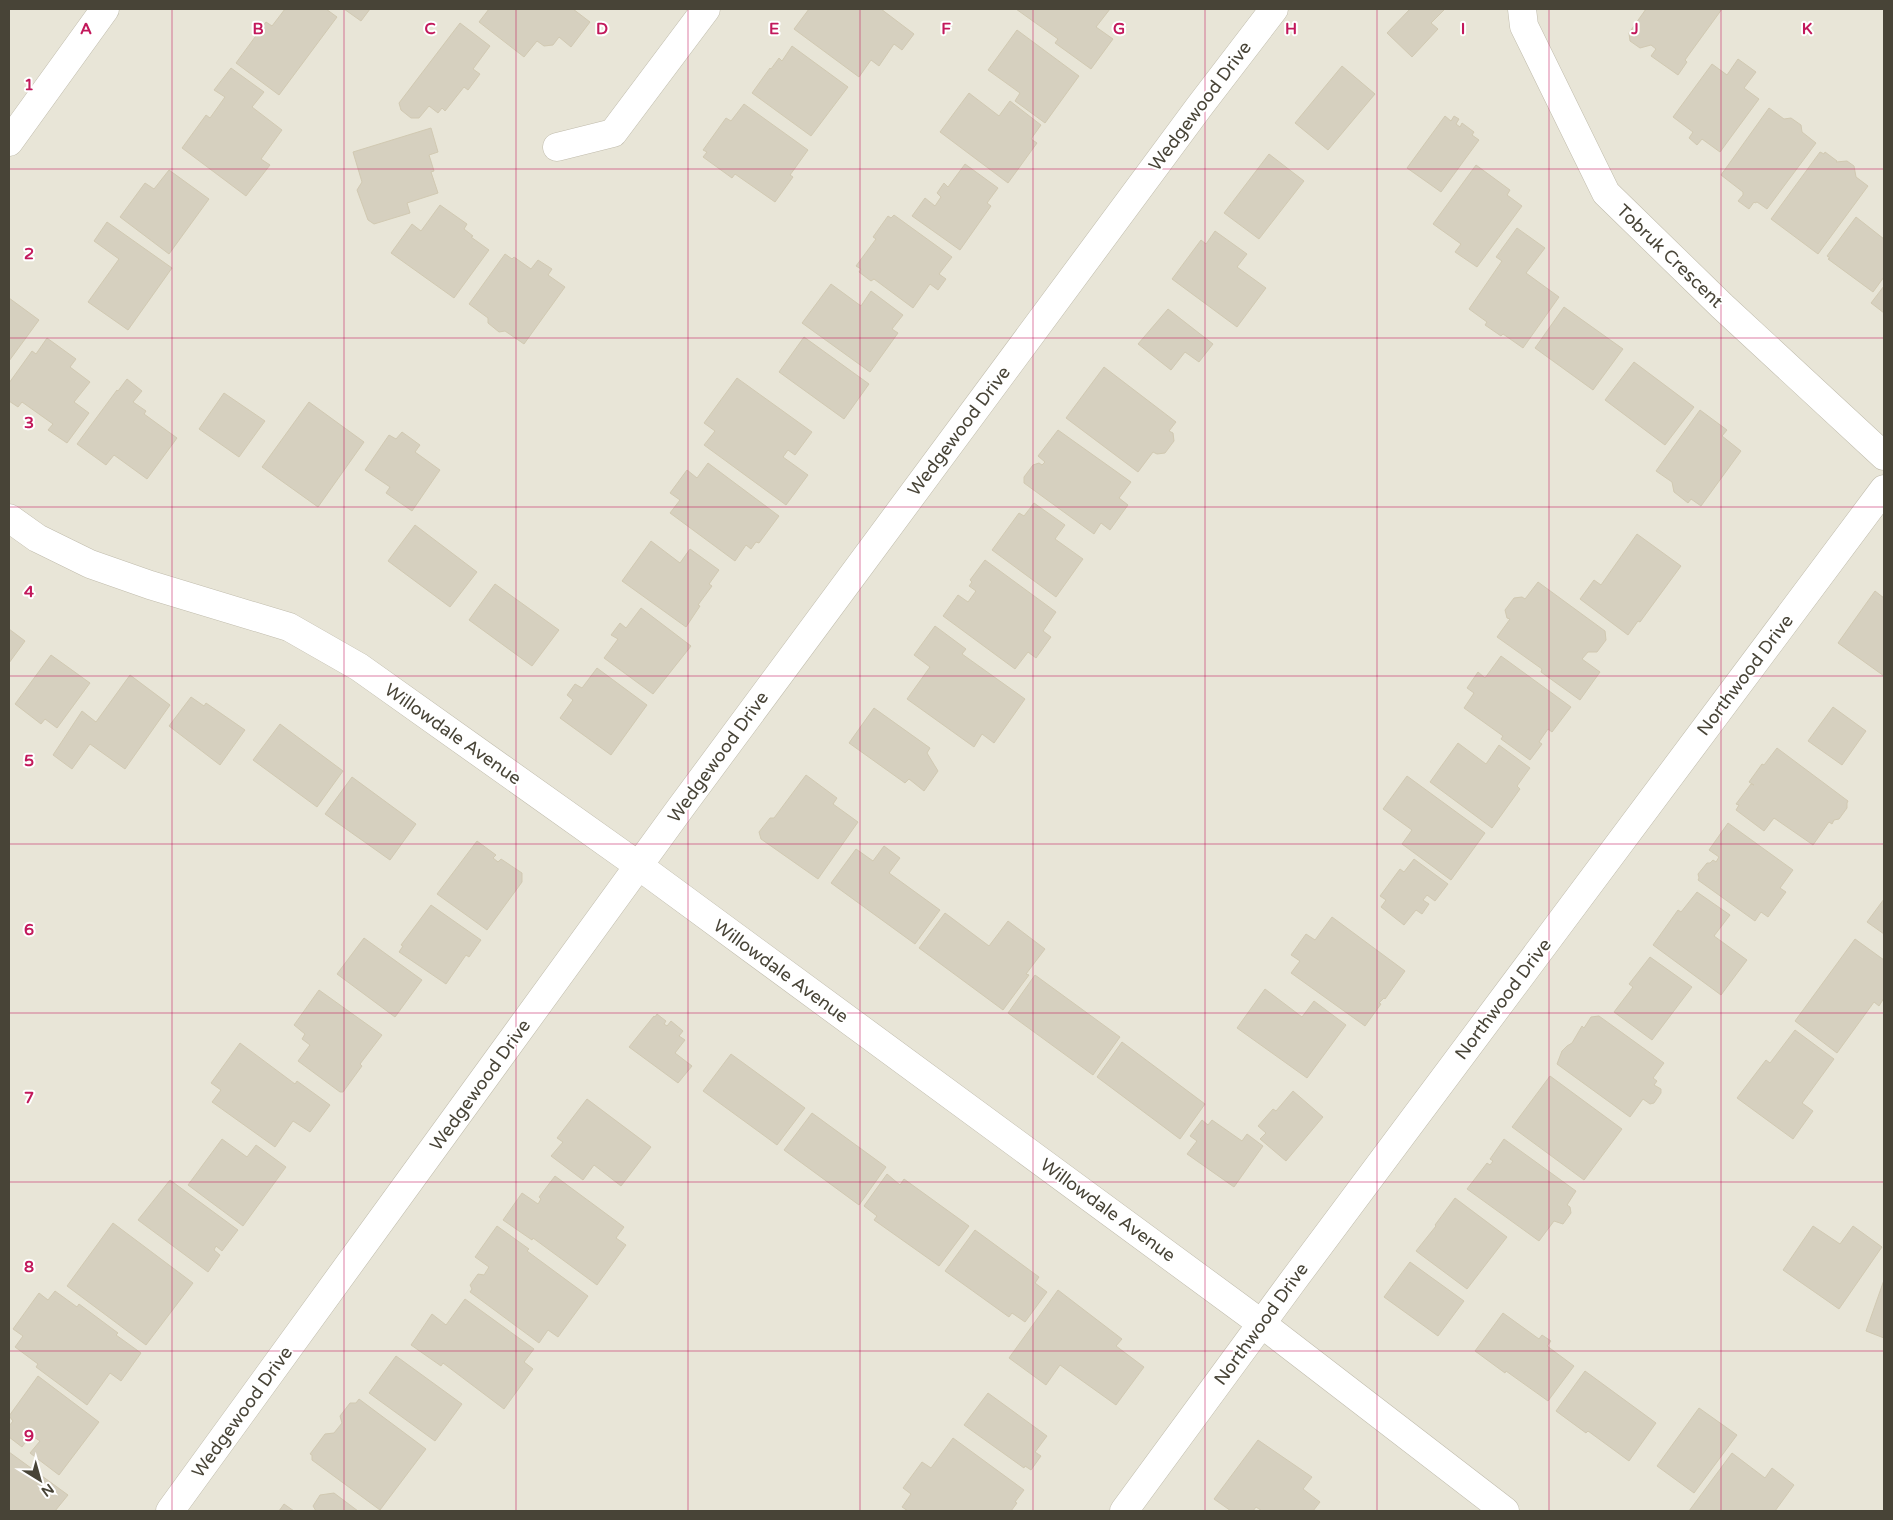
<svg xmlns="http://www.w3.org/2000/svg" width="1893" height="1520" font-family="'Varela Round',sans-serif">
	<rect width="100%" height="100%" fill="#f4f3e9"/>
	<rect fill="#e8e5d7" x="9" y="9" width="1875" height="1502"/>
	<g fill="#d6d0bf" stroke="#d1c9b2">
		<path d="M285,9H326L337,17L279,95L236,63L266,22L272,26Z"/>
		<path d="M344,9H370L361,21Z"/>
		<path d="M489,9H573L590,22L571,47L559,37L553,45L544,46L537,41L524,57L479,22Z"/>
		<path d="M809,9H881L914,34L902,50L894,44L879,66L871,60L859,77L794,29Z"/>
		<path d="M1016,9H1110L1096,27L1113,39L1091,69L1055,43L1058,39Z"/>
		<path d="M1410,9H1442L1444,10L1431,23L1438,29L1412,57L1387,33Z"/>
		<path d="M1646,9H1722L1685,60L1687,62L1678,75L1651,56L1656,49L1651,45L1640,48L1630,41L1629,33Z"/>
		<path d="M460,23L490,46L473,69L480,74L468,90L464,87L445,111L442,108L438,113L429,106L419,118H411L401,110L399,103Z"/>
		<path d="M1017,30L1079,76L1045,123L1015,101L1020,93L988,70Z"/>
		<path d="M792,46L848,87L811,136L752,93L770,68L771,69L779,58L782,61Z"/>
		<path d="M1738,59L1756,72L1744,88L1759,99L1720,152L1702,139L1697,145L1689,138L1693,132L1673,117L1712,64L1727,75Z"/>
		<path d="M1342,66L1375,94L1328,150L1295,123Z"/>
		<path d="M231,68L264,92L252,107L282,130L261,159L270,165L246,196L182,148L206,115L210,118L225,97L214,90Z"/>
		<path d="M969,93L999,116L1010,101L1041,125L1031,139L1037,143L1008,183L940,132Z"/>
		<path d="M744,104L808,150L790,175L793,177L775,202L735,174L732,178L703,157L707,152L703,150L726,118L731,121Z"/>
		<path d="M1769,108L1784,119L1791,118L1801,125L1802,132L1816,143L1767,209L1757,202L1755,203L1754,202L1749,209L1738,201L1743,195V192L1721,175Z"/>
		<path d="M1445,116L1451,121L1454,116L1459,119L1456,124L1460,127L1462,123L1474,132L1472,135L1479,140L1441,192L1407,168Z"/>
		<path d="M431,128L438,152L429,155L434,171L431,172L438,193L407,203L410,213L374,224L368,220L357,190L362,182L353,152Z"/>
		<path d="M1820,152L1824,154L1825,152L1837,161L1836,162L1847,161L1854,166L1856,177L1868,186L1818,254L1771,219Z"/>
		<path d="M1269,154L1304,181L1259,239L1224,213Z"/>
		<path d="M965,164L998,188L987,203L991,206L960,250L912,216L925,198L935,206L941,197L937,193L944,183L948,187Z"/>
		<path d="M1476,165L1510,190L1507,195L1522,206L1477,267L1455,252L1461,244L1433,224Z"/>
		<path d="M169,170L209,199L169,254L120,217L145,183L154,189Z"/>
		<path d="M440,205L467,224L464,229L473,236L471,237L489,250L454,298L391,253L412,224L421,231Z"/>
		<path d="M894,215L952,257L939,274L946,279L938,290L930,284L913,308L874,279L871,281L859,272L861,269L856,266L876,239L873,237L888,216L891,218Z"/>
		<path d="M1856,217L1884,239V277L1873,292L1828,259L1830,258L1827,256Z"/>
		<path d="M107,222L172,268L128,330L88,302L119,259L94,241Z"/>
		<path d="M1517,228L1545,248L1526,273L1559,297L1523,348L1503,334L1501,336L1485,325L1487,322L1469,309L1502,261L1496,257Z"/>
		<path d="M1215,231L1247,254L1237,267L1266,288L1237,327L1172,279L1201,240L1206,244Z"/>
		<path d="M505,254L512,259L514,257L531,269L538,260L552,269L548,275L565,287L524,344L505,331L499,332L488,323V318L469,304Z"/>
		<path d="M831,284L861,306L871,291L903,315L892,329L898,333L870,372L802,323Z"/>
		<path d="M1884,286V313L1871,303Z"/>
		<path d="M9,298L39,320L9,361Z"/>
		<path d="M1564,307L1623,349L1593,390L1535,348Z"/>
		<path d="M1168,309L1213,344L1199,362L1185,352L1171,370L1138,344Z"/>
		<path d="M804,337L869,384L844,419L779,372Z"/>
		<path d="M47,338L76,359L70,367L90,382L74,402L89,413L67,443L48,430L53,424L22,402L18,407L9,401V383L32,351L36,354Z"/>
		<path d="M1634,362L1694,407L1665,445L1605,400Z"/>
		<path d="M1104,367L1176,422L1169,431L1173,433L1174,441L1165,453L1157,454L1153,452L1138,472L1066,418Z"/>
		<path d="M737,378L812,432L795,455L788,450L783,457L808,475L786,505L704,445L715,431L704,423Z"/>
		<path d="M127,379L142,391L133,402L146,411L144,414L177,438L147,479L114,455L106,465L77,444L117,390L118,391Z"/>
		<path d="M224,393L265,421L239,457L199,429Z"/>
		<path d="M309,402L364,442L318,507L262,467Z"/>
		<path d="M1700,410L1727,430L1722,436L1741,451L1701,506L1691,499L1688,503L1674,492L1672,482L1656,471Z"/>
		<path d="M1058,430L1131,482L1119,498L1128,505L1110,530L1101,523L1094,534L1024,483V477L1033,465L1039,463L1042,465L1045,462L1038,456Z"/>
		<path d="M402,432L420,445L415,452L440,470L412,511L386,493L390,487L365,470L389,435L396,439Z"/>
		<path d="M708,463L779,516L759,543L756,542L751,549L746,545L735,561L670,513L680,500L670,493L687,470L697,478Z"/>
		<path d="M1034,503L1065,525L1055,539L1083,559L1056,597L992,550L1019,513L1024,516Z"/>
		<path d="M415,525L477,572L450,607L388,561Z"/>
		<path d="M1637,534L1681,566L1640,622L1638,621L1628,635L1580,599L1594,580L1601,585Z"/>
		<path d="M651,541L680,563L690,549L719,570L709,584L712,586L698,605L700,606L686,627L622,581Z"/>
		<path d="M985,560L1056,612L1043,631L1051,637L1036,658L1028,652L1015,669L943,616L958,595L968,602L976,591L969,586L972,582L970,580Z"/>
		<path d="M1538,582L1605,631L1606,640L1597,652H1588L1582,659L1600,672L1580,700L1541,672L1542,669L1497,637L1510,619L1507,618L1505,610L1514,598L1522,597L1525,599Z"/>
		<path d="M495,584L559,630L532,666L469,620Z"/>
		<path d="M1875,591L1884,598V676L1838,643Z"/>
		<path d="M641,608L691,646L653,694L604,658L618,639L611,635L620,623L626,628Z"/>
		<path d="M935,626L966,649L962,654L1025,699L994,743L982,734L974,747L907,699L930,667L914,655Z"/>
		<path d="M9,629L25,641L9,663Z"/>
		<path d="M51,655L90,683L57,728L45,719L41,724L15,704Z"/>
		<path d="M1501,656L1571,707L1552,732L1548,729L1539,742L1542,744L1530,760L1501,739L1503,736L1464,708L1474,693L1467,688L1478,672L1485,678Z"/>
		<path d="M597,668L647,705L611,755L560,718L573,700L567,695L575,684L582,688Z"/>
		<path d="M130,675L170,705L125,769L90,744L72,769L53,755L82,711L96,722Z"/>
		<path d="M191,697L204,706L206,703L245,730L220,765L169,726Z"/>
		<path d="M1833,707L1866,731L1842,765L1808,741Z"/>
		<path d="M874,708L930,748L927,753L938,771L924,791L909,779L905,783L849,743Z"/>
		<path d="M280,724L343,771L317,807L253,760Z"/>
		<path d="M1458,743L1486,764L1499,745L1530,768L1517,786L1520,789L1492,828L1430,782Z"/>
		<path d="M1777,748L1848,801L1847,803V808L1839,819L1834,820L1832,824L1829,822L1813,845L1774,818L1764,831L1736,810L1739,805L1736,804L1751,784L1754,785L1749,782L1762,764L1764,765Z"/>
		<path d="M806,775L837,798L833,804L858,822L818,879L761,839L759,832L770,818H774Z"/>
		<path d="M1407,776L1485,833L1451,880L1402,844L1412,830L1383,809Z"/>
		<path d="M352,777L416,824L390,860L325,814Z"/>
		<path d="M1728,823L1793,870L1780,888L1786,892L1768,917L1761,912L1755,921L1698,880L1699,878L1698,874L1707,863H1710L1713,860L1716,862L1719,857L1709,850Z"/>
		<path d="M477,841L496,855L493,858L498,862L501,859L522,873V882L487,930L437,894Z"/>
		<path d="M884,846L900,858L889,873L940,910L915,944L831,883L856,849L873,861Z"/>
		<path d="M1414,859L1448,884L1435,901L1427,895L1423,900L1429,904L1422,914L1416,910L1404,925L1381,907L1386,900L1380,896L1400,869L1404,872Z"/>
		<path d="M1697,892L1730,915L1714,936L1747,960L1721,995L1653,945L1678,910L1681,912Z"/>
		<path d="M1884,899V934L1867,922Z"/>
		<path d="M431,905L481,940L469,957L466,955L446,984L399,952L403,946L401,945Z"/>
		<path d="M945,913L989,946L1008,921L1045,949L1026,974L1029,975L1003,1010L919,948Z"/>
		<path d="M1332,917L1405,971L1385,999L1384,998L1379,1003L1381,1004L1365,1026L1291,973L1300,961L1291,955L1306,934L1315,940Z"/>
		<path d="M364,938L422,980L395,1017L337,974Z"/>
		<path d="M1855,939L1884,960V998L1879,1006L1874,1002L1837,1053L1795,1021Z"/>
		<path d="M1650,957L1692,987L1652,1040L1614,1012L1633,987L1629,984Z"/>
		<path d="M1035,975L1120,1037L1093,1075L1008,1013Z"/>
		<path d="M1265,989L1302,1017L1314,1001L1346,1025L1307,1078L1237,1028Z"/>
		<path d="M319,990L382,1035L360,1064L362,1066L343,1092H340L298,1061L310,1045L302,1039L305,1034L294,1025Z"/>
		<path d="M657,1014L666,1021L664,1024L667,1026L671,1021L683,1031L679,1036L685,1040L675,1053L692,1066L678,1083L629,1047L654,1016L655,1017Z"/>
		<path d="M1599,1016L1664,1063L1653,1078L1657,1081L1654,1085L1661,1089V1093L1654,1103L1650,1104L1643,1099L1630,1117L1557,1064L1562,1051L1567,1046L1572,1043L1582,1026L1584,1028L1591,1017Z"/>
		<path d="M1795,1030L1834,1059L1802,1103L1813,1111L1793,1139L1737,1098L1766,1060L1770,1063Z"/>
		<path d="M1122,1042L1205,1104L1180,1139L1097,1077Z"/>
		<path d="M240,1043L295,1084L297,1081L330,1105L310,1132L293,1121L275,1147L212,1102L221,1090L211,1083Z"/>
		<path d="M731,1054L805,1108L777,1145L703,1091Z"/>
		<path d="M1550,1076L1622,1129L1584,1180L1512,1127Z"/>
		<path d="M1293,1091L1323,1117L1286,1161L1260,1139L1266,1133L1258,1126L1273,1109L1276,1111Z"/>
		<path d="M587,1099L651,1147L621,1186L594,1165L583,1180L551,1156L563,1142L557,1138Z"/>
		<path d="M812,1113L886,1167L859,1205L784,1150Z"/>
		<path d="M1202,1120L1208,1125L1212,1120L1242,1141L1247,1134L1263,1146L1234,1187L1187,1154L1197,1141L1190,1136Z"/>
		<path d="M222,1139L247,1157L256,1145L286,1167L243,1226L188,1185Z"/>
		<path d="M1504,1139L1576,1191L1567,1205L1570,1207L1571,1213L1563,1224L1554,1221L1539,1241L1467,1189L1487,1163L1490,1165L1493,1161L1490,1159Z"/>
		<path d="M887,1174L900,1185L904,1179L969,1226L939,1266L874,1220L877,1216L864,1206Z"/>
		<path d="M555,1176L624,1227L616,1238L626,1245L597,1285L533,1238L532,1240L503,1220L522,1193L538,1204L541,1199L539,1197Z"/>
		<path d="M170,1180L238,1230L222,1251L216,1246L214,1250L220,1255L208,1272L138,1220Z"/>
		<path d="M1455,1198L1507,1237L1467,1289L1416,1251L1436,1226L1435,1225Z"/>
		<path d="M113,1223L193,1283L146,1345L67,1286Z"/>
		<path d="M497,1226L529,1249L527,1251L588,1296L558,1337L548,1330L539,1343L470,1292L472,1289L470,1285L478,1274L484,1275L489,1267L475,1257Z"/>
		<path d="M1813,1226L1840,1244L1853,1226L1882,1247L1839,1309L1783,1270Z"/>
		<path d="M975,1230L1039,1277L1035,1283L1047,1292L1025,1322L1012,1313L1009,1317L945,1271Z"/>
		<path d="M1410,1262L1464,1301L1438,1336L1384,1297Z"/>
		<path d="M1884,1280V1338L1866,1331Z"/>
		<path d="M1058,1290L1122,1339L1116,1346L1144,1367L1116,1405L1060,1365L1046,1385L1009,1358Z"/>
		<path d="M55,1291L77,1307L79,1304L118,1333L116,1335L141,1353L121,1381L110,1373L87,1405L36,1367L38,1364L15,1347L23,1336L13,1329L39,1293L48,1300Z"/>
		<path d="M465,1299L534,1349L524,1362L533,1369L504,1409L443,1363L441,1366L411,1345L432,1314L446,1325Z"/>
		<path d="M1503,1313L1539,1339L1542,1335L1551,1341L1547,1346L1574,1366L1548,1401L1506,1371L1505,1373L1475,1351Z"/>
		<path d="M396,1356L462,1404L435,1441L369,1393Z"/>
		<path d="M1585,1371L1656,1423L1629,1461L1588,1431L1586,1433L1556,1411Z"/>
		<path d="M38,1376L99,1422L59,1475L30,1453L40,1441L31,1435L22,1447L9,1437V1426L13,1421L9,1416Z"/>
		<path d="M988,1393L1047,1436L1035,1452L1041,1456L1031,1470L1025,1466L1024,1468L964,1425Z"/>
		<path d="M359,1399L426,1449L380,1510L312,1460V1455L310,1454L325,1434L334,1433L342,1423L340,1416L350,1403H356Z"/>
		<path d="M1699,1408L1737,1435L1694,1493L1657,1466Z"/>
		<path d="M953,1438L1024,1490L1015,1502L1017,1503L1011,1511H908L902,1507L911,1494L903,1488L922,1462L931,1468Z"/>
		<path d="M1258,1440L1312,1477L1303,1489L1320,1502L1313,1511H1262L1256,1507L1253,1511H1231L1214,1499Z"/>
		<path d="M9,1452L68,1495L55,1511H9Z"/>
		<path d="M1732,1453L1765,1478L1772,1468L1794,1485L1775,1511H1689Z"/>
		<path d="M334,1493L358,1511H316L313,1506L320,1495Z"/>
		<path d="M284,1504L294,1511H279Z"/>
	</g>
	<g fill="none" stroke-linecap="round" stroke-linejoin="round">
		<defs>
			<g id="minor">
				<path d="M1522,9L1524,26L1606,193L1722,306L1884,456"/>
				<path d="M557,147L613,133L706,9"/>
				<path d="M170,1511L679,810L1199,107L1274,9"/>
				<path d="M1124,1511L1295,1278L1884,489"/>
			</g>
			<g id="tertiary">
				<path d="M9,142L105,9"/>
				<path d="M9,518L37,538L90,564L150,585L289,627L359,667L639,866L1262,1324L1505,1511"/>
			</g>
		</defs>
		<use href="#minor" stroke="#c0bcac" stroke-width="29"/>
		<use href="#tertiary" stroke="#c0bcac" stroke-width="29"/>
		<use href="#minor" stroke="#fff" stroke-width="28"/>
		<use href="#tertiary" stroke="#fff" stroke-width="28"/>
	</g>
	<path fill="none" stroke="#c2185b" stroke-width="1" stroke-opacity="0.55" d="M172,9V1511M344,9V1511M516,9V1511M688,9V1511M860,9V1511M1033,9V1511M1205,9V1511M1377,9V1511M1549,9V1511M1721,9V1511M9,169H1884M9,338H1884M9,507H1884M9,676H1884M9,844H1884M9,1013H1884M9,1182H1884M9,1351H1884"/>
	<g text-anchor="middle" stroke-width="4" stroke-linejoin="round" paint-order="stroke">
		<g font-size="18" fill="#484437" stroke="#fff">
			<text transform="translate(1200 106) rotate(-53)" y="6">Wedgewood Drive</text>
			<text transform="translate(1670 256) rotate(44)" y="6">Tobruk Crescent</text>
			<text transform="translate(959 431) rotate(-53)" y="6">Wedgewood Drive</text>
			<text transform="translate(1745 675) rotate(-53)" y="6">Northwood Drive</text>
			<text transform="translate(453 734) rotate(35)" y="6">Willowdale Avenue</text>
			<text transform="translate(718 757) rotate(-54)" y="6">Wedgewood Drive</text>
			<text transform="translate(781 971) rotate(36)" y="6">Willowdale Avenue</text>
			<text transform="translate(1503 999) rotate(-53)" y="6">Northwood Drive</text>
			<text transform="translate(480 1085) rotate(-54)" y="6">Wedgewood Drive</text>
			<text transform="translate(1108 1210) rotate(36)" y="6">Willowdale Avenue</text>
			<text transform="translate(1261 1324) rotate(-54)" y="6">Northwood Drive</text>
			<text transform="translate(242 1412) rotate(-54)" y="6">Wedgewood Drive</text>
		</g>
	</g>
	<g font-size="16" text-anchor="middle" font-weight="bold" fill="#c2185b" stroke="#fff" stroke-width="4" stroke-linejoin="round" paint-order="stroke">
		<text x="86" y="34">A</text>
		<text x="258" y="34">B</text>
		<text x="430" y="34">C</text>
		<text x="602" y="34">D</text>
		<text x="774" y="34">E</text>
		<text x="946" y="34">F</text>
		<text x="1119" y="34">G</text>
		<text x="1291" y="34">H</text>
		<text x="1463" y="34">I</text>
		<text x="1635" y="34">J</text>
		<text x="1807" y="34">K</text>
		<text x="29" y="90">1</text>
		<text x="29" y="259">2</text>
		<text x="29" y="428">3</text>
		<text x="29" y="597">4</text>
		<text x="29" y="766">5</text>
		<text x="29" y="935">6</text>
		<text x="29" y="1103">7</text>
		<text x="29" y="1272">8</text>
		<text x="29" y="1441">9</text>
	</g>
	<rect width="1893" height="1520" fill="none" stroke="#484437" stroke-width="20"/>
	<g transform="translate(40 1480) rotate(143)" stroke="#ffffff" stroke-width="4" paint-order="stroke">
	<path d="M0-4L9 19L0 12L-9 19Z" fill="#484437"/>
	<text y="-8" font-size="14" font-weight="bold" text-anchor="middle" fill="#484437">N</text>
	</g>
</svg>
